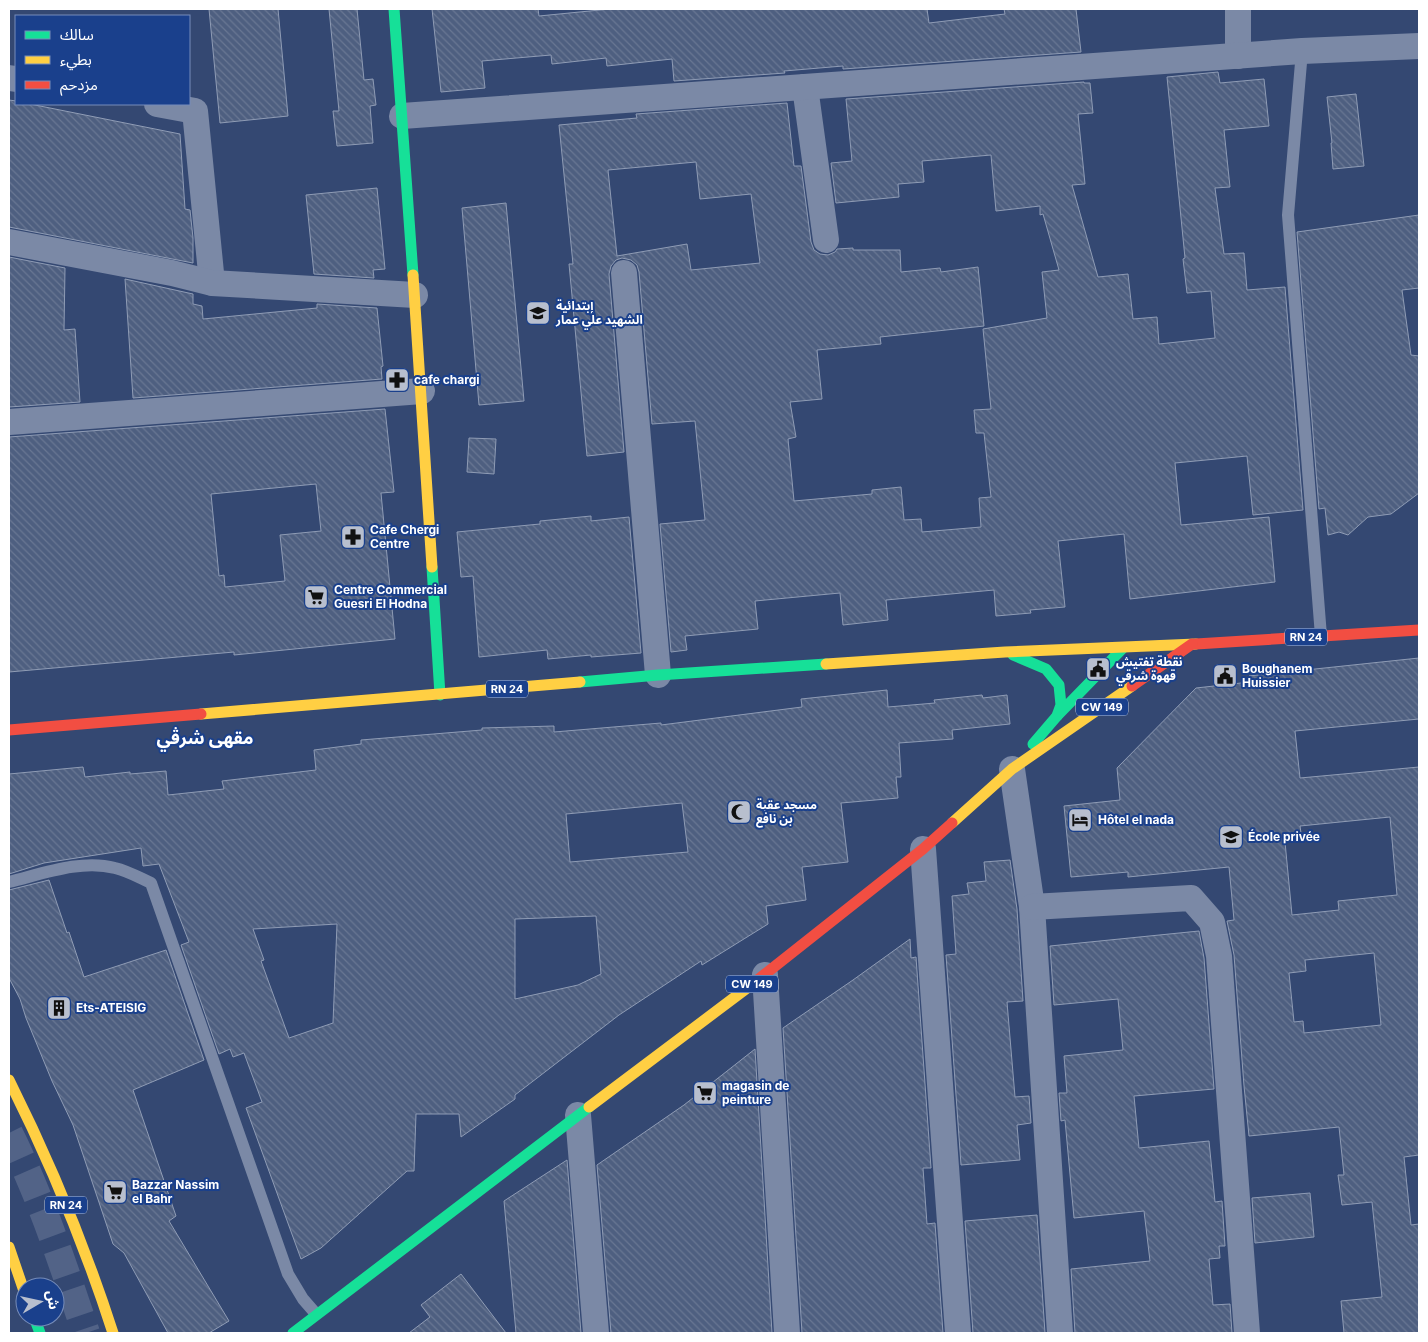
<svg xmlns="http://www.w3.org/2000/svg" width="1428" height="1342" font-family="Inter,'Noto Sans Arabic',sans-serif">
	<defs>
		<pattern id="building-back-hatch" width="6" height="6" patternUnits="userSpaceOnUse" patternTransform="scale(1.25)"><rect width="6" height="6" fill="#4e5f80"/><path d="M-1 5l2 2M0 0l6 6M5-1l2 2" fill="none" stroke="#697793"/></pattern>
	</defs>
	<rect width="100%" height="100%" fill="#344872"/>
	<g fill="url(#building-back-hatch)" stroke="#8f9cb5" fill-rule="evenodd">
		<path d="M209,9H278L288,116L220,123Z"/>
		<path d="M329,9H357L364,80L373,79L376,105L370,106L373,143L337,146L333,111H339Z"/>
		<path d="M432,9H538L539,16L610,9H927L929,23L1005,14L1004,9H1076L1081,52L843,69V66L784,71L785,73L674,81L672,59L607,66L606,58L552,64L551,55L482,61L485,88L441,92Z"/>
		<path d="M1218,72L1220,83L1264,79L1269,126L1224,130L1230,187L1215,188L1224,254L1244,253L1247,290L1285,287L1303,510L1253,515L1247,456L1175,463L1181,525L1269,517L1275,582L1130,599L1124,534L1058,541L1065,607L1030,610L1031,613L996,616L994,590L886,600L888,620L843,625L840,593L755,601L758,629L685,636L687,650L671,652L660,524L705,520L695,421L652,424L639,272L637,265L631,260L622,258L616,260L611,266L609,274L624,452L587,456L569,264H573L559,125L637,118L636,114L787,103L794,166H801L811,242L814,250L820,254L828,255L835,252L837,249L853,248V250H900L901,272L940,268L941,272L978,267L984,326L880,337L881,344L817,350L822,399L790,402L796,437L788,439L794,501L872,494V490L901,487L904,520L921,519L922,532L981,527L979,498L991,497L984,433H976L974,410L991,409L983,329L1047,318L1042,272L1059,270L1043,214L1040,215V206L996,211L991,155L922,161L924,182L898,184L899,197L836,203L831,163L852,161L846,99L1084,82V83H1090L1093,113L1078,114L1085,184L1072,185L1098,277L1128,274L1133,319L1157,317L1159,344L1215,338L1211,291L1187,293L1183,259L1185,258L1167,77ZM696,162L700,199L751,194L760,263L691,270L687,244L617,256L608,170Z"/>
		<path d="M1356,94L1364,166L1333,169L1331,143H1332L1327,97Z"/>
		<path d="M9,100L16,101V104H30L180,134L185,209L190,210L193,238V263L9,227Z"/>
		<path d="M377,188L385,269L373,270L374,278L314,274L306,195Z"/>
		<path d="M506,203L524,401L479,405L462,208Z"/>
		<path d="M1419,215V288L1402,290L1411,355L1419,356V493L1391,514L1368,517L1348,535L1339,532L1328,535L1325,508L1319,509L1297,232Z"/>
		<path d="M9,257L65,268L64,330L75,329L80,402L9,407Z"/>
		<path d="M125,279L193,294V304L202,306L203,319L317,308V304L377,308L383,366L381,367L382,379L133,398Z"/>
		<path d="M385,409L394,492L381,493L395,639L234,655V652L9,672V437ZM316,484L321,531L280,535L285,581L225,587L224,575L219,576L211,494Z"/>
		<path d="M469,438L496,439L494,474L467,472Z"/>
		<path d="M591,516V521L629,517L641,653L591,657V655L548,659L547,650L479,657L473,576L461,577L457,532L540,524V521Z"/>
		<path d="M1419,658V719L1295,731L1300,778L1419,767V1155L1404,1157L1411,1225L1419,1224V1333H1344L1341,1301L1382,1297L1372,1202L1342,1205L1338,1175H1344L1339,1127L1249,1136L1244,1086L1234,955L1227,921L1234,920L1229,867L1128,877V872L1071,877L1064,806L1120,800L1117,768L1196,688L1250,682L1249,676ZM1390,817L1397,895L1338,901L1339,910L1292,915L1285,842L1302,840L1300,826ZM1374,953L1381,1025L1304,1033L1303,1021L1294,1022L1289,973L1306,971L1305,960Z"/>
		<path d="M887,690L888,707L935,703L934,700L982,695L983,698L1007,695L1010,724L952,730L953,739L899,743L901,777H896L898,798L841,803L848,862L802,867L806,900L766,906L768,924L702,965L701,961L619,1015L515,1095V1099L461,1137L459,1114H416L414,1171H407L321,1248L301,1259L246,1108L262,1102L244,1053L233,1057L230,1049L219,1054L181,945L189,942L159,864L143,866L141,848L44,863L9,874V774L83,767L85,777L130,772V774L166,771L168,795L224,789L222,781L316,770L314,750L361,744V740L482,730V728L554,726V732L661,723V725L802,707L801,699ZM682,803L688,852L570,862L566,814ZM596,916L601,974L578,985L515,999V919ZM337,924L333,1023L289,1038L261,961L264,960L253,929Z"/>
		<path d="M1010,860L1017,909L1023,1001L1007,1002L1015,1097L1029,1096L1031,1123L1017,1125L1020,1160L961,1165L946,955L956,954L952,896L969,894L967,883L986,881L984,862Z"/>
		<path d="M49,880L67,933L69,932L84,977L166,950L204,1060L133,1090L176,1216L169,1221L229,1321L209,1333H168L124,1253L113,1244L73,1125L52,1081L26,1018L20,999L9,978V890Z"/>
		<path d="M1199,931L1204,958L1214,1089L1134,1096L1139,1148L1209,1141L1215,1202L1222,1201L1225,1246H1219L1220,1258L1209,1259L1213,1305L1230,1304L1232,1333H1075L1071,1269L1150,1261L1144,1211L1074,1218L1065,1120L1061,1121L1059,1093H1067L1064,1056L1123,1050L1118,999L1054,1005L1050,946Z"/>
		<path d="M910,939L911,958L916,957L931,1168H923L927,1224L935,1223L943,1333H802L783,1028L853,980Z"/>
		<path d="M755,1049L772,1333H611L597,1165L684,1105Z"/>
		<path d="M567,1160L581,1333H516L504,1201Z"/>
		<path d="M1310,1193L1314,1237L1255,1243L1252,1198Z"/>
		<path d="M1037,1215L1045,1333H973L965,1221Z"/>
		<path d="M461,1274L506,1333H409L430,1317L421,1305Z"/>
	</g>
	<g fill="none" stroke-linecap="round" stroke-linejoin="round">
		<path stroke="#526387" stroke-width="28" stroke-dasharray="28 14" stroke-linecap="butt" d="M9,1133C41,1197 63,1265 86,1333"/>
		<g stroke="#7b89a6" stroke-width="12">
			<path d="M1302,51L1288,215L1321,636"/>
			<path d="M9,882C42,874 81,859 115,868C128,871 140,878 151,883L288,1274L303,1299L316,1314"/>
		</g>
		<g stroke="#7b89a6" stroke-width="26">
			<path d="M1238,9V56"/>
			<path d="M9,78L16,79"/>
			<path d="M805,87L826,240"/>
			<path d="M157,104L195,111L212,283"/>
			<path d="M402,116L1302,51L1419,46"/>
			<path d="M9,242L172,273L212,283L415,295"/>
			<path d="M624,273L658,675"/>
			<path d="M9,422L422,391"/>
			<path d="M1012,769L1032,907L1060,1333"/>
			<path d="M923,849L958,1333"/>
			<path d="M1032,907L1191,898L1212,922L1219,956L1247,1333"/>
			<path d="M765,975L787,1333"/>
			<path d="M578,1115L596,1333"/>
		</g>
		<g stroke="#16e098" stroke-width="11">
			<path d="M394,9L413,275"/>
			<path d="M432,567L440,695"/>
			<path d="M1013,655L1046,669L1059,685L1061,705L1057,716L1033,744"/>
			<path d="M580,682L658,675L826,664"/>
			<path d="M1057,716L1123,648"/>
			<path d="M34,1317L40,1333"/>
			<path d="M293,1333L589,1107"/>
		</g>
		<g stroke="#ffcf43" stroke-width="11">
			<path d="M413,275L432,567"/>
			<path d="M826,664L1005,652L1196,644"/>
			<path d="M201,714L580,682"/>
			<path d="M952,823L1012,769L1132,686"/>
			<path d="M9,1080C50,1162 85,1246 113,1333"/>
			<path d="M589,1107L755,982"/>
			<path d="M9,1247L25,1294"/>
		</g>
		<g stroke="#f24e42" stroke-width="11">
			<path d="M1196,644L1419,630"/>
			<path d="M1132,686L1192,644"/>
			<path d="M9,730L201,714"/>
			<path d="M755,982L923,849L952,823"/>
		</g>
	</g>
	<defs>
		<symbol id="school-square" viewBox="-11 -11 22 22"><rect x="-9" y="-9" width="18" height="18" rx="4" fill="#b8bfce" stroke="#1a408c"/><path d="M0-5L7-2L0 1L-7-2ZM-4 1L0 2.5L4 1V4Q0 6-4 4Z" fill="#111"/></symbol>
		<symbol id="pharmacy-square" viewBox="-11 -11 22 22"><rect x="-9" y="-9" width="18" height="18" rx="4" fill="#b8bfce" stroke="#1a408c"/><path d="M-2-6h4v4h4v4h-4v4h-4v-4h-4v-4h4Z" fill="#111"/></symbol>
		<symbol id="supermarket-square" viewBox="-11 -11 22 22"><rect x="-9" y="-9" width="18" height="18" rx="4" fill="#b8bfce" stroke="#1a408c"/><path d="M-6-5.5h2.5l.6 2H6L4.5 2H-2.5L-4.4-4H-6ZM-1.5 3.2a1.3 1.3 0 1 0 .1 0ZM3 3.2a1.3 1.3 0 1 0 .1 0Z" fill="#111"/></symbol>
		<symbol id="civic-square" viewBox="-11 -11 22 22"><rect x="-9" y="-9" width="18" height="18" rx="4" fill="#b8bfce" stroke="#1a408c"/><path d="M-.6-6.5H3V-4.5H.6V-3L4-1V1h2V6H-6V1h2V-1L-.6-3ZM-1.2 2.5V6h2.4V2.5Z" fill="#111"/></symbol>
		<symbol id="mosque-square" viewBox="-11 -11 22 22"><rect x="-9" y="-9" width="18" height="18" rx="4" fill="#b8bfce" stroke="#1a408c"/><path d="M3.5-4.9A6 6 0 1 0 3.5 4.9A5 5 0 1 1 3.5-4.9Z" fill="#111"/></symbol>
		<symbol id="hotel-square" viewBox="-11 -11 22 22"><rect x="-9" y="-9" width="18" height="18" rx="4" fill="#b8bfce" stroke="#1a408c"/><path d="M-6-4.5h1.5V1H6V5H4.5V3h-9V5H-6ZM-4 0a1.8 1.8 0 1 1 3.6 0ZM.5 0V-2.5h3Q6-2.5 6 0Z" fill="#111"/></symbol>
		<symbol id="building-square" viewBox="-11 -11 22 22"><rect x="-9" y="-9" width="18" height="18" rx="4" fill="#b8bfce" stroke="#1a408c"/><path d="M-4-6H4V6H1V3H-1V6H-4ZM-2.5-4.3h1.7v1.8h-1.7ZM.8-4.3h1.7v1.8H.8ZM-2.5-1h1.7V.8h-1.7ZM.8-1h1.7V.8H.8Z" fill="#111"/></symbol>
	</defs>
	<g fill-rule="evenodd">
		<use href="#school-square" x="524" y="299" width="28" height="28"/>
		<use href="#pharmacy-square" x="383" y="366" width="28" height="28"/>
		<use href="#pharmacy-square" x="339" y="523" width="28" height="28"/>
		<use href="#supermarket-square" x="302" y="583" width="28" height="28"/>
		<use href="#civic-square" x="1084" y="655" width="28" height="28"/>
		<use href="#civic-square" x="1211" y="662" width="28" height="28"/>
		<use href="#mosque-square" x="725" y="798" width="28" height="28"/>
		<use href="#hotel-square" x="1066" y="806" width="28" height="28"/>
		<use href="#school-square" x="1217" y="823" width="28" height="28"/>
		<use href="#building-square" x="45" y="994" width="28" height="28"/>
		<use href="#supermarket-square" x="691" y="1079" width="28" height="28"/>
		<use href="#supermarket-square" x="101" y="1178" width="28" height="28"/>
	</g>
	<g text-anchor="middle" stroke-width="4" stroke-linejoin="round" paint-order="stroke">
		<g fill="#1a408c" stroke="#bac6dc" stroke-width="1">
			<rect x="1285" y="628.5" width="42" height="17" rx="4"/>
			<rect x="486" y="680.5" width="42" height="17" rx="4"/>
			<rect x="1076" y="698.5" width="52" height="17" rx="4"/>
			<rect x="726" y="975.5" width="52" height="17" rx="4"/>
			<rect x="45" y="1196.5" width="42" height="17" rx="4"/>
		</g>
		<g font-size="11" font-weight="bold" fill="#fff">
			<text x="1306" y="641">RN 24</text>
			<text x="507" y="693">RN 24</text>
			<text x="1102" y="711">CW 149</text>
			<text x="752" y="988">CW 149</text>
			<text x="66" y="1209">RN 24</text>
		</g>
		<g font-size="12" font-weight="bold" fill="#fff" stroke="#1a408c" text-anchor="start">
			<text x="556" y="310">إبتدائية<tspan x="556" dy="14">الشهيد علي عمار</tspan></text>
			<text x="414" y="384">cafe chargi</text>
			<text x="370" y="534">Cafe Chergi<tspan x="370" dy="14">Centre</tspan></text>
			<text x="334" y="594">Centre Commercial<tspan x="334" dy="14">Guesri El Hodna</tspan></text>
			<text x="1116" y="666">نقطة تفتيش<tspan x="1116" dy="14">قهوة شرقي</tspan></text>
			<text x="1242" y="673">Boughanem<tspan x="1242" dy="14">Huissier</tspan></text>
			<text x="756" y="809">مسجد عقبة<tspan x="756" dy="14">بن نافع</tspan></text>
			<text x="1098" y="824">Hôtel el nada</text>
			<text x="1248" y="841">École privée</text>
			<text x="76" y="1012">Ets-ATEISIG</text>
			<text x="722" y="1090">magasin de<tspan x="722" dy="14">peinture</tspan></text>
			<text x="132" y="1189">Bazzar Nassim<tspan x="132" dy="14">el Bahr</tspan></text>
		</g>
		<g font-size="18" font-weight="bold" fill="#fff" stroke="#1a408c">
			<text x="205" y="744">مقهى شرڨي</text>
		</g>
	</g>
	<rect width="1428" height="1342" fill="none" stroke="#ffffff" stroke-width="20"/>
	<rect x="15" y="15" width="175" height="90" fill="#1a408c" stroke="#768cba"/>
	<rect x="25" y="31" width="25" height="8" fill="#16e098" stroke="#768cba"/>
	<text x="60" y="40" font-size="15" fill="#ffffff">سالك</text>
	<rect x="25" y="56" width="25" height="8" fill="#ffcf43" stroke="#768cba"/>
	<text x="60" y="65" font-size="15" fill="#ffffff">بطيء</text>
	<rect x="25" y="81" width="25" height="8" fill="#f24e42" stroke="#768cba"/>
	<text x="60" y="90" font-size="15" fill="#ffffff">مزدحم</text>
	<g transform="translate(40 1302) rotate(81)"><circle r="24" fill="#1a408c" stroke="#768cba"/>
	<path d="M0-4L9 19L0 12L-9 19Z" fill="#b8bfce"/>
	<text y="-8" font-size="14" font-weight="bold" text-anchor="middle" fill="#ffffff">ش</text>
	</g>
</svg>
